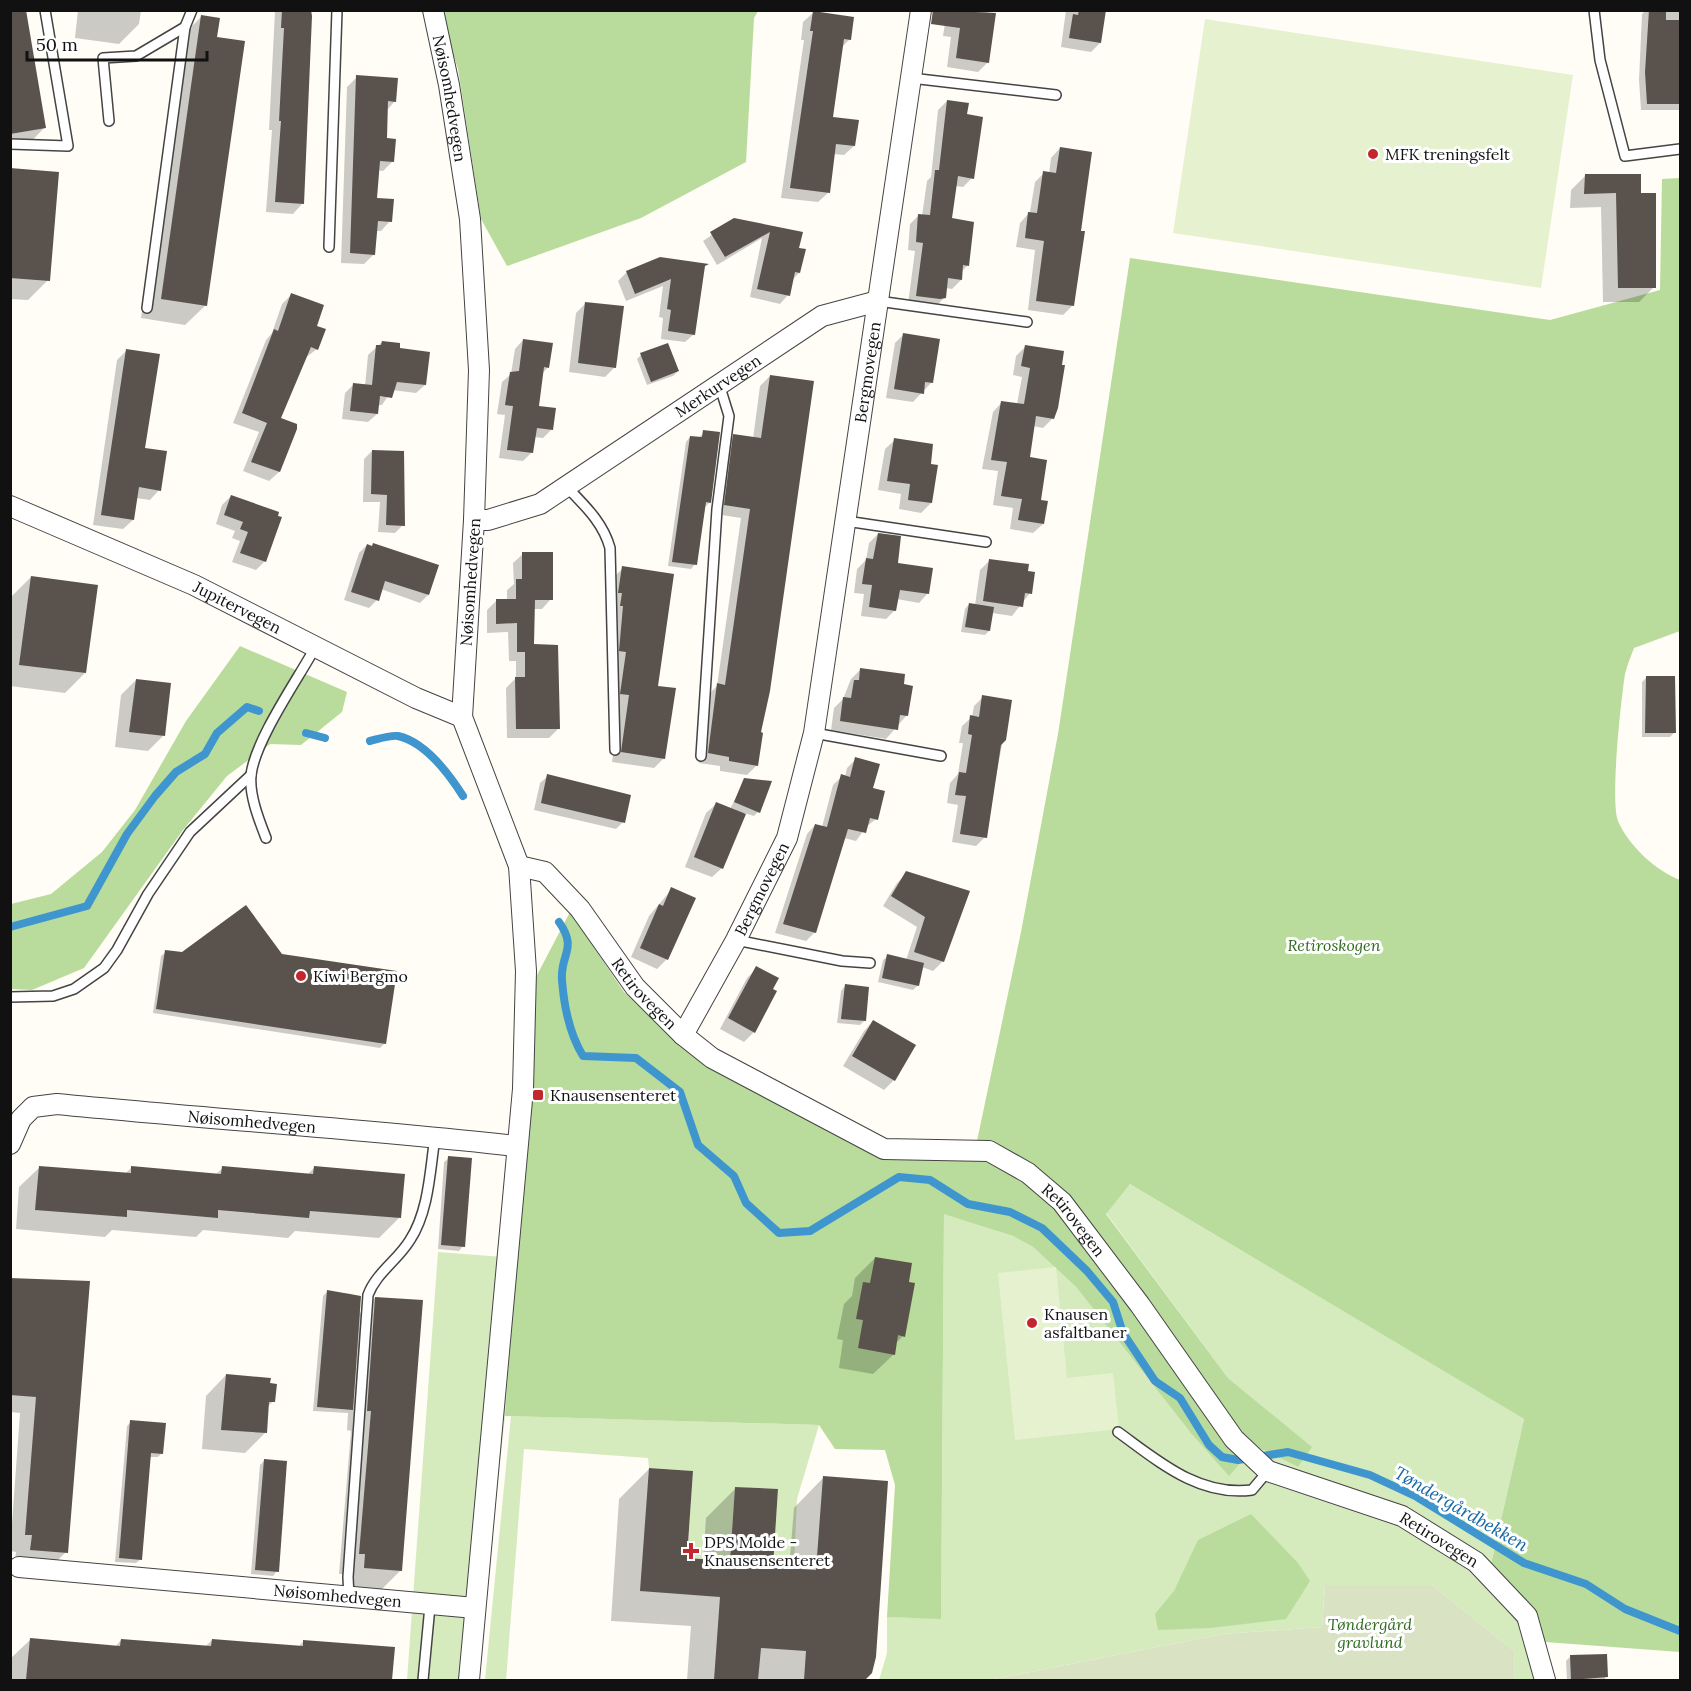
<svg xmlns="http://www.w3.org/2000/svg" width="1691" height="1691" font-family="Lora,serif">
	<rect width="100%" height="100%" fill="#fffdf5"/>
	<g fill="#d5ebbd">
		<path d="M1130,1184L1524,1419L1486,1586L1532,1641L1533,1680H1515L1514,1651L1432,1585H1325L1322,1627L1223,1634L989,1680H879L887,1653V1617L941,1618L944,1213L1013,1236L1033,1247L1076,1287L1190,1432L1255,1446L1298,1467L1311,1447L1228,1378L1106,1213Z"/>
		<path d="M438,1252L517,1258L505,1416L477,1680H407Z"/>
		<path d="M511,1416L819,1425L797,1499L794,1568L773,1567L778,1490L735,1487L730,1561L687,1558L693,1471L649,1468L648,1458L524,1449L506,1680H485Z"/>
	</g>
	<g fill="#b9dc9c">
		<path d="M439,11H758L754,18L746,162L641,218L507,266L481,219L458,69Z"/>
		<path d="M1680,178V631L1634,648C1631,656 1627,665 1625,674C1621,700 1610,800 1618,821C1628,845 1656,871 1680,880V1652L1532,1641L1486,1586L1524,1419L1130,1184L1106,1214L1228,1378L1312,1447L1298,1467L1255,1446L1229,1476L1190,1432L1076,1287L1033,1247L1013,1236L944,1214L941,1619L887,1617L895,1485L885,1450L835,1449L819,1425L505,1416L536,977L570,912L624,992L678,1044L707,1066L883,1159L973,1160L1021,932L1058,734L1130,258L1550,320L1660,290L1662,179Z"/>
		<path d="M240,646L347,692L342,712L301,745L270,744L227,776L183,830L84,968L32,990L11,989V904L51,894L102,852L135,810L186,721Z"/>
		<path d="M1251,1514L1298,1563L1310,1581L1286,1619L1210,1628L1158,1630L1155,1614L1174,1591L1198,1540Z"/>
	</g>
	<path fill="#d9e3c4" d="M1325,1585H1432L1514,1651L1515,1680H989L1223,1634L1322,1627Z"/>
	<g fill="#e6f2cf">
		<path d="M1205,19L1573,75L1541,288L1173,233Z"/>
		<path d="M1056,1267L1067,1378L1113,1373L1119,1429L1015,1440L998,1273Z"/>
	</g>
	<g fill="#0003">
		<path d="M10,10L45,127L25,148L10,150Z"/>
		<path d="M78,10H141L139,24L119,44L75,38Z"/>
		<path d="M275,10H311L302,204L293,214L266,212L272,130H269Z"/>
		<path d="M947,10H977L995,14L988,62L978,72L947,67L951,37L943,36Z"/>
		<path d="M1066,10H1105L1100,43L1091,52L1061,47Z"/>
		<path d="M1646,10H1680V110H1641L1639,80L1642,14Z"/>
		<path d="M813,13L850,39L842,47L831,118L854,146L844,155L833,154L828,193L818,202L781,198L804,40H801L803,22Z"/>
		<path d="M201,17L216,38L206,305L185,325L141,318L181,37Z"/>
		<path d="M357,77L395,101L387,110L385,140L393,161L383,171L377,170L375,200L390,221L381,231H376L374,254L364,264L341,263L347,87Z"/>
		<path d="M947,101L966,116L972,178L963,187L955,186L950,220L968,265L961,272V280L952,289L946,288L945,297L935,307L908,304L915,251L908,250L910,224L919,215L922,216L927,181L931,177L938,110Z"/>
		<path d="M1060,148L1079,232L1072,306L1063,315L1028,310L1035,250L1016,247L1020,223L1030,212L1035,182L1044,173L1049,174L1051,158Z"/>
		<path d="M10,170L48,280L28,300L10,299Z"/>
		<path d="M1586,175L1639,195L1654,287L1639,302H1603L1601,207L1570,208L1571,190Z"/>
		<path d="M735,219L801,233L798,249L799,273L792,280L788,295L780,304L750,297L762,238L717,265L703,241Z"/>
		<path d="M706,265L703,268L694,334L685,342L661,339L663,318L659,317L663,286L626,301L618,281L627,272Z"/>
		<path d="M291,295L315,327L324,330L317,349L305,358L279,419L295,428L279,472L269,481L243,471L259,432L233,423L266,340L272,333L282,304Z"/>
		<path d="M586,303L615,367L605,377L569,372L576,313Z"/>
		<path d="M904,334L931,383L913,402L886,398L895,343Z"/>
		<path d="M523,340L548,367L542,374L538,407L552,429L543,438L534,437L532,452L523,461L499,458L505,415L497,414L502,382L511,374L515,349Z"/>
		<path d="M382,342L398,349L425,385L416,393L392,390L382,405H378L377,414L368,422L342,419L345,393L354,384L365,386L368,355Z"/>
		<path d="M1025,347L1053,418L1043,428L1033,426L1028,459L1043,524L1033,533L1010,529L1013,508L993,505L998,471L982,469L993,412L1002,402L1017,404L1022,377L1013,375L1016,356Z"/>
		<path d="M126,351L144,449L159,490L150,500L136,498L133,520L123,529L93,525L117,360Z"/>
		<path d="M641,355L678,371L673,376L647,385L637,359Z"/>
		<path d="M770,376L759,733L757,765L747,775L720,771V766L699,763L708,695L717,686L741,518L715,514L724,446L734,436L753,439L760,386Z"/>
		<path d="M704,432L710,502L705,507L695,564L691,569L668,566L686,442L690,437L699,438Z"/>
		<path d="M895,440L929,465L931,503L921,513L899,509L901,494L878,490L885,449Z"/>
		<path d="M372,451L403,525L395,533L378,532L380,502H363L364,459Z"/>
		<path d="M231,496L265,561L256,570L232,562L240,541L232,538L235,531L216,524L222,505Z"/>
		<path d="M878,534L896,564L928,593L919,603L897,599L895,610L886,619L861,616L864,594L854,593L857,569L866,560L869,543Z"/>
		<path d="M367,545L428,595L420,603L381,589L377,600L369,608L344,600L359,553Z"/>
		<path d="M523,554L551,599L542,609H533V645L558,729L549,738H507L506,688L516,678V661H509L508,632L487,633V610L496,601H507V590L514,584L513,563Z"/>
		<path d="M990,560L1027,572L1030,593L1012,616L992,613L989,631L985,635L961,632L965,609L969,604L975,605L980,570Z"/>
		<path d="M623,568L656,687L664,758L654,768L612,762L620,705L611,703L617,662L610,660L613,578Z"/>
		<path d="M31,577L85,673L65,693L10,686L11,597Z"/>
		<path d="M861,669L902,686L907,715L886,739L831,730L834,708L843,699L851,679Z"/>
		<path d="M1646,678L1674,733L1670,737H1642V682Z"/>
		<path d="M136,680L163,736L148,751L115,747L121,695Z"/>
		<path d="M983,697L1010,701L985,837L976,846L952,842L958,805L947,803L950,783L958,774L963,743H959L962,726L972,717L974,706Z"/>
		<path d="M856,759L871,789L876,819L866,827L856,841L844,838L815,932L806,941L775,933L807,834L815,825L822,827L833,785L842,776L845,777L847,768Z"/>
		<path d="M548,776L623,822L616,829L534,810L540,783Z"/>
		<path d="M745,780L758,812L754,816L744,813L722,868L712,877L685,867L706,813L716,804L730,809Z"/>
		<path d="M907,873L968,892L943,961L933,971L922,967L918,985L913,990L878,982L883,960L888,956L906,960L917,927L883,906L897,883Z"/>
		<path d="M672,889L667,959L657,969L631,957L649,916Z"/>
		<path d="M166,952L281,955L385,1043L380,1048L153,1013L161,956Z"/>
		<path d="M757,968L754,1032L744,1042L720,1029L747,978Z"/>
		<path d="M845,986L864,1021L860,1025L837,1023L841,991Z"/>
		<path d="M873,1021L914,1045L894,1080L884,1090L843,1066L864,1031Z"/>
		<path d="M449,1158L463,1246L459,1251L438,1249L444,1162Z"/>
		<path d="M40,1167L125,1174L131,1168L215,1175L223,1168L307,1175L314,1168L399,1218L379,1238L295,1231L288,1238L203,1230L196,1237L112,1230L105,1237L16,1229L19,1187Z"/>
		<path d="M875,1258L903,1336L895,1344L894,1354L873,1374L839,1368L843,1340L837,1339L844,1304L852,1296L855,1278Z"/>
		<path d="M10,1279L88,1283L66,1552L49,1569L14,1566L16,1552L10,1551L20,1413L10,1412Z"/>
		<path d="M327,1292L352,1294L358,1315L375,1298L400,1571L380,1591L345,1588L346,1574H339L351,1431L347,1430L348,1413L313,1411L323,1296Z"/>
		<path d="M226,1375L273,1401L267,1408L265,1433L245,1453L202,1449L206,1396Z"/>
		<path d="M131,1422L162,1453L158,1457H150L141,1559L136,1563L115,1562L127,1426Z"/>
		<path d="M264,1461L277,1571L273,1576L251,1574L260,1465Z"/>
		<path d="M649,1469L685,1559L703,1560L706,1518L736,1488L771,1568L789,1569L794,1508L823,1478L871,1672L863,1680H687L691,1626L611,1621L619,1499Z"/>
		<path d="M30,1640L115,1647L121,1640L205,1647L212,1640L297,1648L304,1641L393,1649L390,1680H10V1659Z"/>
		<path d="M1606,1655L1605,1680H1567L1566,1661L1571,1656Z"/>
	</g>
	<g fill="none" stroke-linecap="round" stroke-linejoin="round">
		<g stroke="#3f96cf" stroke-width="8">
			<path d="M306,733L325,738"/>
			<path d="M370,741C378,739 390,735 398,736C425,742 449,774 463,796"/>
			<path d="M559,922C578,949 560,954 562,980C564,1007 569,1033 583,1056L636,1058L680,1092L698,1145L734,1176L746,1203L779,1233L810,1231L899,1177L930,1180L968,1204L1010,1212L1042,1228L1087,1271L1113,1302L1123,1333L1155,1381L1180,1398L1209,1445L1222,1457L1238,1460L1288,1452L1370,1475L1417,1497L1524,1563L1586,1584L1625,1609L1680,1631"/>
			<path d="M10,927L87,906L127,834L155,796L176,772L205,754L217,733L247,707L259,711"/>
		</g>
	</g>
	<g fill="#5a524d">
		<path d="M10,10H26L46,128L10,134Z"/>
		<path d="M282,10H311L312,16L304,204L275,202L281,121H279L284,28H281Z"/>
		<path d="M933,10L996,13L989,63L956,58L960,28L931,24Z"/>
		<path d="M1079,10H1106L1101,43L1069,38L1073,14L1078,15Z"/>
		<path d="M1649,10H1666V20H1680V104H1647L1645,72Z"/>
		<path d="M813,11L854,17L851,40L844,39L833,117L859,120L855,146L836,144L830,193L790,188L813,31H810Z"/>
		<path d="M201,15L220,18L217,37L245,41L207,306L161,299Z"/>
		<path d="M356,75L398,78L396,102L388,101L387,138L396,139L394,162L380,161L377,198L394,199L392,222L378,221L375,255L350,253Z"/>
		<path d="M947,100L969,103L967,114L983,117L974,179L958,176L952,218L974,222L969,266L963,265L962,280L948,278L946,298L940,299L916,296L923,243L916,242L918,214L930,215L935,170H939Z"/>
		<path d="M1060,147L1092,152L1081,231H1085L1074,306L1036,301L1044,241L1025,238L1028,212L1037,213L1043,171L1056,173Z"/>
		<path d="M10,168L59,172L50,281L10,278Z"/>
		<path d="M1585,174H1641V193H1656V288H1618L1616,193L1584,194Z"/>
		<path d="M734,218L803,232L799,248L806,249L800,273L795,272L790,296L757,289L770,232L725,257L710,232Z"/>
		<path d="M660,257L709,264L705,266L695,335L668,331L671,310L667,309L671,279L635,294L626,271Z"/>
		<path d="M291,293L324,305L317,326L326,329L318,350L311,347L281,418L297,424V429L280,472L251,462L267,423L242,413L274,329L278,331Z"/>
		<path d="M585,302L624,306L616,368L578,363Z"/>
		<path d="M903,333L940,339L933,383L925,382L924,394L894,389Z"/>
		<path d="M523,339L553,343L549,368L544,367L539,406L556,408L553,430L537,428L533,453L507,450L513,406L505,405L510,372L519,371Z"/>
		<path d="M382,341L400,343V348L430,352L426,385L397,382L392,398L380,396L378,414L350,411L353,383L372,385L376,345H381Z"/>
		<path d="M668,343L679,371L651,382L640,353Z"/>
		<path d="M1025,345L1064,351L1062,365H1065L1058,408L1054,419L1036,416L1030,457L1047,460L1041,500L1048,501L1044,524L1018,520L1022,499L1001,496L1007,462L991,460L1001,401L1024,404L1030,368L1021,366Z"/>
		<path d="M126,349L160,354L145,448L167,451L161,491L139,487L134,520L101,515Z"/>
		<path d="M770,375L814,381L770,691L761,732L763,733L758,766L729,761V757L708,753L717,683L725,685L750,509L724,505L733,434L761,438Z"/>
		<path d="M703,430L720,432L711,503L706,502L697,565L672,562L690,436L702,437Z"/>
		<path d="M894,438L933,444L931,464L938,465L932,503L908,500L910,484L887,481Z"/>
		<path d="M372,450L404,451L405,526L386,525L387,495L371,494Z"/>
		<path d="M231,495L279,512L278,516L282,517L266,562L240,553L248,532L240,529L243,522L224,515Z"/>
		<path d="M878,533L901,536L898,563L933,568L929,594L900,590L896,611L869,607L872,585L862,584L866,558L873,559Z"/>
		<path d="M373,543L439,565L429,595L385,581L379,601L351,592L367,544L372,546Z"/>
		<path d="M522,552H553V600H535L534,644L558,645L560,729H516L515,677H525V652H517V623L496,624V599H516V579H522Z"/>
		<path d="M989,559L1029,564L1028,571L1035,572L1032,594L1025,593L1023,607L983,601Z"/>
		<path d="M622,566L674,574L658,686L676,688L665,759L621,752L629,695L620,694L626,652L619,651L623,606H620L622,593H618Z"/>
		<path d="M31,576L98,585L86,673L19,665Z"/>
		<path d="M969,603L994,607L990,631L965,627Z"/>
		<path d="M860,668L905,674L904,684L913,686L908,716L900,715L898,730L840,721L843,697L851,698L854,680H859Z"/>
		<path d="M1646,676H1675L1676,733H1645Z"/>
		<path d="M136,679L171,683L165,736L129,732Z"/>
		<path d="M982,695L1012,700L1006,740L1001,745L987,838L960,834L966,796L955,795L959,772L966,773L972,735L968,734L970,715L979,717Z"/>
		<path d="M855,757L880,764L873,788L885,791L878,820L870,818L866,833L848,829L816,933L783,924L815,824L827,827L841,774L850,777Z"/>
		<path d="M547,774L631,795L625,823L541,803Z"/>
		<path d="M744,778L772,781L760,813L734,802Z"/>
		<path d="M716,802L746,814L723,869L694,857Z"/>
		<path d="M906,871L970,891L944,962L914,952L925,917L891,896Z"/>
		<path d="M671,887L696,898L668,960L640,948L659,904L663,906Z"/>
		<path d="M246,905L282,954L397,971L386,1044L156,1009L165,950L182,952Z"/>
		<path d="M887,954L924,963L919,986L882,978Z"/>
		<path d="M756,966L779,978L773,989L777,991L755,1033L728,1018Z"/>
		<path d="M845,984L869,987L866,1021L841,1019Z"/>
		<path d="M873,1020L916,1045L895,1081L852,1056Z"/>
		<path d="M448,1156L472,1158L465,1247L441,1245Z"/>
		<path d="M39,1166L131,1173V1166L221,1174L222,1166L313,1174L314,1166L405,1174L401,1218L310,1211L309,1218L218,1210V1218L127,1210V1217L35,1210Z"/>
		<path d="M875,1257L912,1263L909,1282L915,1283L905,1337L898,1335L895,1355L858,1348L863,1320L856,1319L863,1282L870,1283Z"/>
		<path d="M10,1278L90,1281L68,1553L30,1550L32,1535H25L36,1397L10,1395Z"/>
		<path d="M327,1290L361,1296L353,1410L317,1407Z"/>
		<path d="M375,1297L423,1300L402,1571L364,1568L365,1554H359L371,1411H367Z"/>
		<path d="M226,1374L271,1378L270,1383L277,1384L275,1402H269L267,1433L221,1430Z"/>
		<path d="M130,1420L166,1423L163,1454L151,1453L142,1560L119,1558Z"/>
		<path d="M264,1459L287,1461L279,1572L255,1570Z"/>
		<path d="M649,1468L693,1471L687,1558L730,1561L735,1487L778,1489L773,1567L816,1570L823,1476L888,1481L876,1657L872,1673L865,1680H804L806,1651L761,1648L758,1680H714L720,1597L640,1591Z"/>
		<path d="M30,1638L120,1646L121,1639L211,1646L212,1639L303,1646V1640L395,1647L392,1680H26Z"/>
		<path d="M1607,1654L1608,1677L1571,1680L1570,1655Z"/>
	</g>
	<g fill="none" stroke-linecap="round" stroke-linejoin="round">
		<defs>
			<g id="service">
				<path d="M1594,10L1600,60L1625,156L1680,149"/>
				<path d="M911,78L1056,95"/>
				<path d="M109,121L103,58L136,56L185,27L192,10"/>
				<path d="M10,144L68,146L45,10"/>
				<path d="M329,247L337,10"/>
				<path d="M878,301L1027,322"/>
				<path d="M147,308L185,27"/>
				<path d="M566,486C584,505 603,522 610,548L615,750"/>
				<path d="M846,521L986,542"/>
				<path d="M814,733L941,756"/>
				<path d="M701,756L717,509L729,416L719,384"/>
				<path d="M266,838C259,820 249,795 251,775C255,740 298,679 316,646"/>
				<path d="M736,940L842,961L870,963"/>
				<path d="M10,997L53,996L74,989L104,968L117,950L148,894L190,832L251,775"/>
				<path d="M1118,1432C1158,1461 1199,1497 1252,1490L1268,1471"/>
				<path d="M349,1598L348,1577L368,1295C376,1273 398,1260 410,1240C429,1211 430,1170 435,1137"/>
				<path d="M423,1680L430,1606"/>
			</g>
			<g id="minor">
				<path id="s1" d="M433,10L449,85L470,219L479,370L474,520L462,717L519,866L526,971L523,1089L469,1680"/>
				<path id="s2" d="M10,506L194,585L416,698L462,717"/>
				<path id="s3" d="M474,520H488L540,504L822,316L878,301"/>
				<path id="s4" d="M519,866L545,872L580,909L635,987L683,1035L712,1058L884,1149L989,1151L1028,1173L1062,1202L1140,1305L1234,1439L1268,1471L1402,1516L1476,1562L1527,1616L1545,1680"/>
				<path id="s5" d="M683,1035L736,940L787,838L814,733L921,10"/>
				<path id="s6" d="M10,1144L21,1119L33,1107L57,1104C210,1119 363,1129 516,1146"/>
				<path id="s7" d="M19,1567L475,1608"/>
			</g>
		</defs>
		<use href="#service" stroke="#444" stroke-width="12"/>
		<use href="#minor" stroke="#444" stroke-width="22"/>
		<use href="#service" stroke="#fff" stroke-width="9"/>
		<use href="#minor" stroke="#fff" stroke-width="20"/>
	</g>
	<g fill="#c4262e" stroke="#fff" stroke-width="2">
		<circle cx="1373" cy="154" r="6"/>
		<circle cx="301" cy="976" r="6"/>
		<rect x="532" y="1089" width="12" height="12" rx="3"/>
		<circle cx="1032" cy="1323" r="6"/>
		<path d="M688 1542h6v6h6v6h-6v6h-6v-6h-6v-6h6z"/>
	</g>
	<g text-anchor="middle" stroke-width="6" stroke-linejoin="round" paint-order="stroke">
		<g font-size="16" fill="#111" stroke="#fff">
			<text dy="6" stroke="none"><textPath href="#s1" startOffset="90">Nøisomhedvegen</textPath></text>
			<text dy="6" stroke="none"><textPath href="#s5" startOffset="696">Bergmovegen</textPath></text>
			<text dy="6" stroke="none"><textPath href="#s3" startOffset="282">Merkurvegen</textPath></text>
			<text transform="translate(470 582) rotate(-86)" y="6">Nøisomhedvegen</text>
			<text dy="6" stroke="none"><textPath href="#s2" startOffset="249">Jupitervegen</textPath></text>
			<text dy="6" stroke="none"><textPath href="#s5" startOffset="166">Bergmovegen</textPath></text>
			<text dy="6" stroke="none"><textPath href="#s4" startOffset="184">Retirovegen</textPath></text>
			<text dy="6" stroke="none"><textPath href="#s6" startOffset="264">Nøisomhedvegen</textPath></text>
			<text dy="6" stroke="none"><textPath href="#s4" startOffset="688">Retirovegen</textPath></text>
			<text dy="6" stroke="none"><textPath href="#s4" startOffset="1192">Retirovegen</textPath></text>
			<text dy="6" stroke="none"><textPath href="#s7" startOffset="320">Nøisomhedvegen</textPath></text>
		</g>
		<g font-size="16" fill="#111" stroke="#fff" text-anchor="start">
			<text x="1385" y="160">MFK treningsfelt</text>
			<text x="313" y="982">Kiwi Bergmo</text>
			<text x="550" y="1101">Knausensenteret</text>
			<text x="1044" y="1320">Knausen<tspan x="1044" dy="18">asfaltbaner</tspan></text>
			<text x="704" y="1548">DPS Molde -<tspan x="704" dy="18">Knausensenteret</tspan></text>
		</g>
		<g font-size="16" font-style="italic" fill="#2f6b1f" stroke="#fff">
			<text x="1334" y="951">Retiroskogen</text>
			<text x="1370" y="1630">Tøndergård<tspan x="1370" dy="18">gravlund</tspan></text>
		</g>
		<g font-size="18" font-style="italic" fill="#1768a6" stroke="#fff">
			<text transform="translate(1461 1509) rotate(30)" y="6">Tøndergårdbekken</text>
		</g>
	</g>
	<rect width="1691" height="1691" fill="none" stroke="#111111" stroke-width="24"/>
	<path d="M27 51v9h180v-9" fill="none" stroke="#111111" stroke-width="3"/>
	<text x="36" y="51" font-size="18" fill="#111111" stroke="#ffffff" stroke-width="4.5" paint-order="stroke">50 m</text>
</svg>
